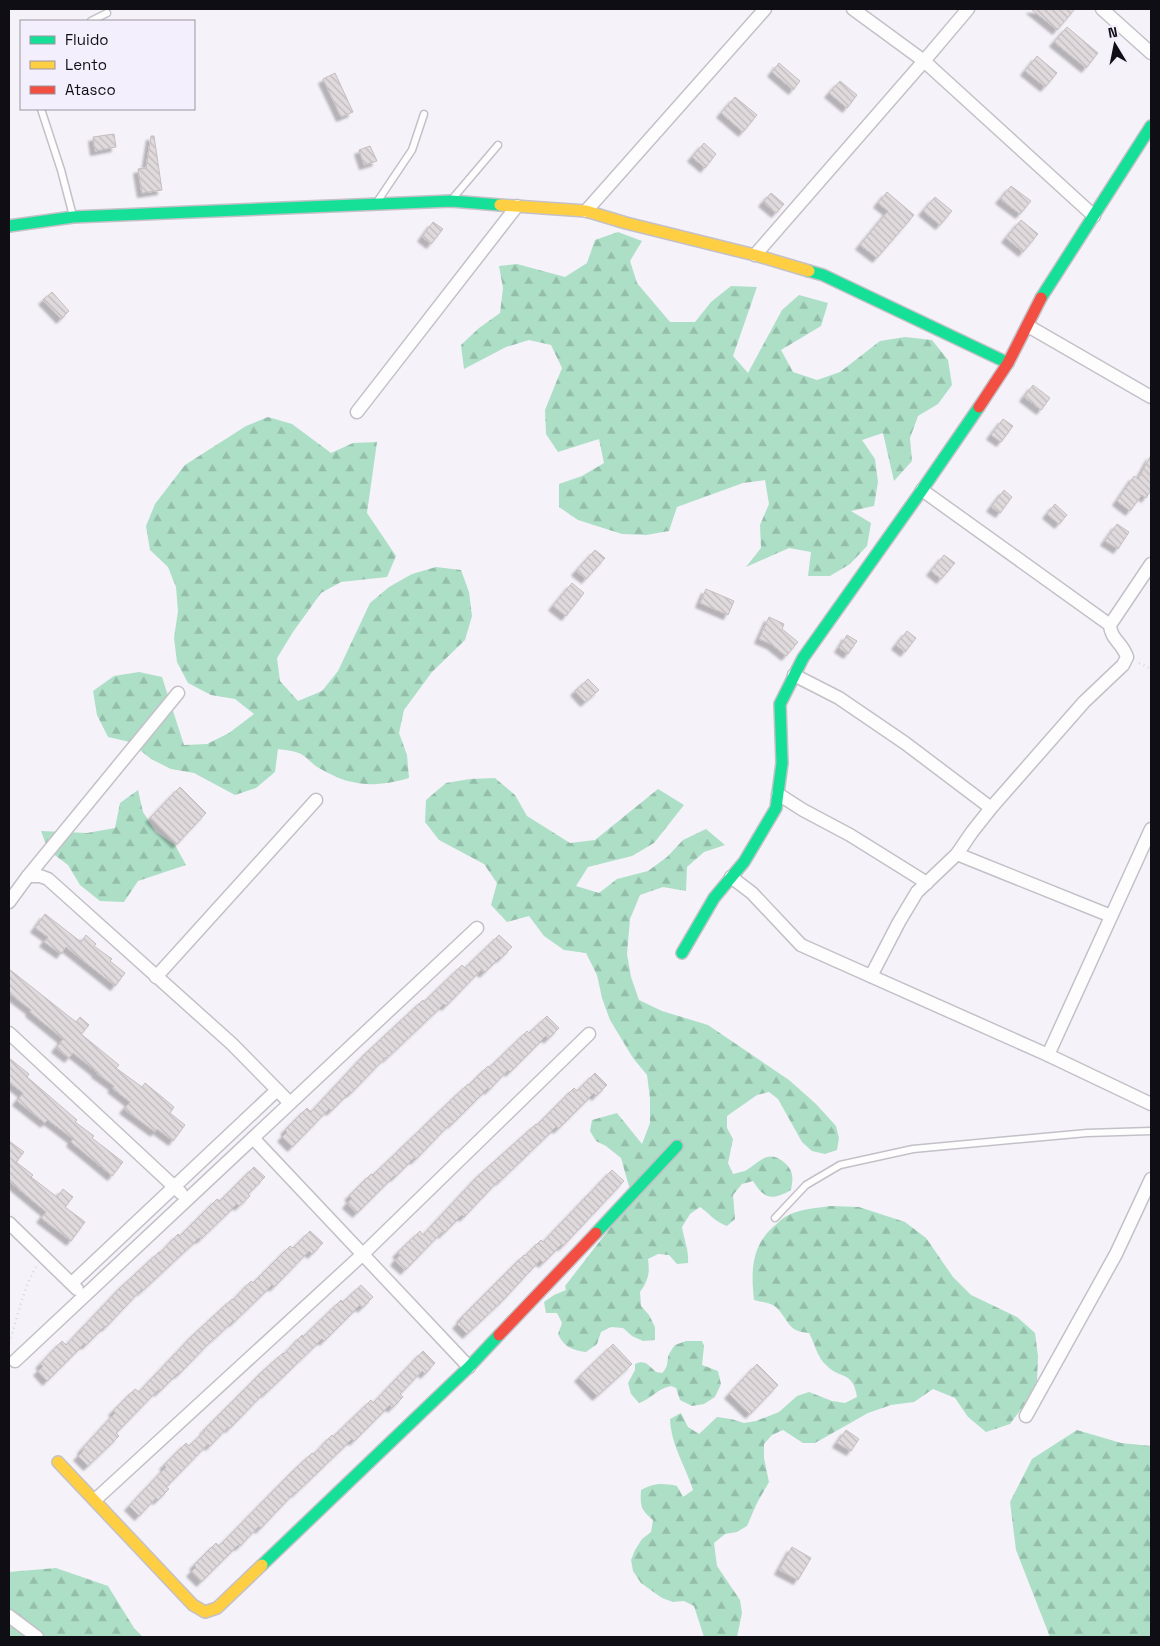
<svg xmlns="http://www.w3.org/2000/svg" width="1160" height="1646" font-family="'Space Grotesk',sans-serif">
	<defs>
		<pattern id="forest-firs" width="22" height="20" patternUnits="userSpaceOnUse" patternTransform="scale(1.25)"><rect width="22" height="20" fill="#addfc7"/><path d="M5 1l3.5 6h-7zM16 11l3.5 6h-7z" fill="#94beaa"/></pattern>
		<pattern id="building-back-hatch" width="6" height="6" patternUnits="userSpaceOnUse" patternTransform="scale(1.25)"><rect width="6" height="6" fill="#e0dadd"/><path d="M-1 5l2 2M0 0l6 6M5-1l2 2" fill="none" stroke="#bfbabd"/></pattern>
		<filter id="shadow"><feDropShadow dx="-4.5" dy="4.5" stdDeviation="1" flood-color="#0004"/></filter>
	</defs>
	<rect width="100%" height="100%" fill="#f5f2f9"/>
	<g fill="url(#forest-firs)">
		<path d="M618,232L642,241L630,261L637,283L670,322H695L711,302L731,286L757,287L733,356L748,373L782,310L799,295L828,303L821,326L781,350L793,372L817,380L840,372L880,341L905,337L932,340L948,360L952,385L938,404L918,416L910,438L912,461L894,481L883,433L862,440L875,459L878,482L874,506L851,511L871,523L867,546L850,564L830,576H808L811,552L789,548L746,567L761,548L760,525L769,504L765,480L743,483L677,507L669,531L646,535L622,534L578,520L559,507V484L582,476L604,463L599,439L558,452L546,434L545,410L562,368L551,345L529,340L506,347L464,369L461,345L479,328L500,313L503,288L499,266L517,264L565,277L587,263L595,240Z"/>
		<path d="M268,417L292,424L331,453L353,443L377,442L367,513L396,556L387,577L341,582L321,593L293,632L277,658L280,681L298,701L322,691L338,671L370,603L389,587L412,574L436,567L461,570L469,592L472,616L465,640L432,672L404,710L399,733L407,755L409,778C374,788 351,787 319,768C313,765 308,758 301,754C295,751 285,750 278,749L275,772L256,788L235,795L194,773L171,769L151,759L130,742L108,737L97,715L93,691L114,676L139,672L162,677L184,745L207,744L229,733L254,714L235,699L211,695L188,683L177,662L174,638L178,611L176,587L168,567L150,550L146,526L155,504L185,465L246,426Z"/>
		<path d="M495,778L515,795L527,816L570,843L595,840L658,789L684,805L654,843L632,856L588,867L576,886L599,893L617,879L648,871L667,857L683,840L706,829L725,845L704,852L687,867L686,891L663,887L640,895L630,919L627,954L631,977L639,1000L662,1011L708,1025L789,1080L816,1104L836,1126L839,1138L837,1150L825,1154L812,1151L802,1142L778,1099L769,1092L757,1095L727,1116V1128L733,1139L728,1163L733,1174C737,1173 741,1172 745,1171C759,1163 768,1147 786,1164C794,1172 793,1180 791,1190C772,1201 764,1199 753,1181L742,1184L733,1195L735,1219L727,1226C715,1222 710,1214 700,1207L690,1214L682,1227C684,1240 689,1250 688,1263L677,1264L669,1255L658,1254L648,1259C650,1273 648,1281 640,1292L641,1306L649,1315L655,1327V1340L643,1341L632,1336L623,1328L611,1327L601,1332L597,1344L586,1352C572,1350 564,1347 558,1334L562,1323L557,1313H546L544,1302L554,1295L566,1290L565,1286L631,1201L630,1190L621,1158L606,1146L596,1141L590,1131L592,1120L617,1113L642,1144L650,1123V1098L647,1075L633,1058L610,1020L602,998L597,975L586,953L564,950L544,936L529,916L507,922L491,905L497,883L484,864L439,840L425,822L426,800L446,783L470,779Z"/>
		<path d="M138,790L143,812L156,832L175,845L186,865L138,881L124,902L100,901L80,885L68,865L48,850L41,831L87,833L115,828L120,803Z"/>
		<path d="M831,1206L859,1207L905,1222L926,1238L953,1277L971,1295L1017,1317L1035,1333L1038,1356L1037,1381L1025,1404L1010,1424L986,1432L968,1417L955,1398L933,1389L914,1402L891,1405L868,1413L815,1443H803L783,1430L772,1435L764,1444V1458L769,1482L757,1503L747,1526L737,1532L725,1534L714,1543L717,1566L740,1600L742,1613L737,1637H704L694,1606L684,1601L673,1602L662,1598L641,1583L633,1571L631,1560L635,1550L642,1539L651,1532L653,1520C641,1510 640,1506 641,1490C654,1483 663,1483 677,1486L683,1497L693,1490C685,1465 671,1445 670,1419L681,1413L688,1427L699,1434L717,1417L731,1419L744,1423L756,1421L779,1412L797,1396L809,1392L832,1401L845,1403L857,1397C853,1370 840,1380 826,1365C817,1357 815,1344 809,1333C787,1331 790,1322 777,1308C772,1303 761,1302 754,1300C751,1272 751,1247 773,1227C777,1224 781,1219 785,1217C798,1209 816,1208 831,1206Z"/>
		<path d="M686,1341H702L704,1346L702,1365L718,1371L721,1384L715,1397L704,1404L692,1406L680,1400L676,1388L671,1386C658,1388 651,1399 639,1403L631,1394L628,1383L635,1370V1364C645,1359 649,1366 656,1372L662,1373C668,1367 667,1364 668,1357C669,1353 673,1348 675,1345Z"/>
		<path d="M1077,1430L1121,1443L1151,1446V1637H1050L1016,1550L1010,1502L1032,1459Z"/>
		<path d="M56,1568L108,1586L134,1628L143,1637H9V1572Z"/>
	</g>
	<g fill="url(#building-back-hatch)" stroke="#c4bec0" filter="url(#shadow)">
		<path d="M1031,9H1075L1057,30Z"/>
		<path d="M1067,27L1098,53L1086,68L1054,42Z"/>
		<path d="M1037,56L1057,73L1045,87L1025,71Z"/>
		<path d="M779,63L800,81L793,90L772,72Z"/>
		<path d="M335,73L353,112L341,117L323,79Z"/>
		<path d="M840,81L857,95L847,108L829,93Z"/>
		<path d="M735,97L757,115L743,132L721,113Z"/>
		<path d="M114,134L116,147L95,151L93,137Z"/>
		<path d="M151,136H154L162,190L142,193L138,169L146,168Z"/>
		<path d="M704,143L716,154L705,168L692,157Z"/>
		<path d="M370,146L377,161L364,165L359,150Z"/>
		<path d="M1011,186L1031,201L1020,214L1000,199Z"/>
		<path d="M887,192L914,215L877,258L860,245L888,211L878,203Z"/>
		<path d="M771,193L784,204L776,213L763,202Z"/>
		<path d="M935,197L952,211L940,225L923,211Z"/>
		<path d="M1021,220L1038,234L1023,252L1006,238Z"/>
		<path d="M433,222L443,229L431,244L422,237Z"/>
		<path d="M52,292L69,311L61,319L43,300Z"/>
		<path d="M1033,385L1050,398L1041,410L1024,397Z"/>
		<path d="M1003,419L1013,426L1001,442L991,435Z"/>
		<path d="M1151,455V490L1146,498L1142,495L1130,511L1117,501L1134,476L1138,479Z"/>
		<path d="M1004,490L1012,497L1000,513L991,507Z"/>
		<path d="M1055,504L1067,515L1059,524L1047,514Z"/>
		<path d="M1117,524L1129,532L1118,549L1105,541Z"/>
		<path d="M595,550L605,558L586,579L576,571Z"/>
		<path d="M944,555L955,563L941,579L931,571Z"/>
		<path d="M572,583L584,593L566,616L553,606Z"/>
		<path d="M706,589L734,601L728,615L700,603Z"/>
		<path d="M769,617L784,624L782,629L798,642L786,656L771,644L759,639Z"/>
		<path d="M907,631L916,638L905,652L896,645Z"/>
		<path d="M847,635L857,641L848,654L839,648Z"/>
		<path d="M588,679L599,690L585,702L575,691Z"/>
		<path d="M180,787L206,813L177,844L150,818Z"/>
		<path d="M45,914L81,942L86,935L96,944L94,946L112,959L110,961L125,973L115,986L66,947L61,954L44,942L48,937L35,928Z"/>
		<path d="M499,935L512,947L501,958L500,957L484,973L481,970L446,1006L444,1004L387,1058L386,1057L351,1093L350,1092L331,1111L329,1109L292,1147L282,1137L287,1132L285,1130L307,1108L311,1112L366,1053L423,1000L424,1002L462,965L465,968Z"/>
		<path d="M9,969L76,1022L80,1017L89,1025L81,1034L119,1065L116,1068L142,1087L145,1083L174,1107L170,1113L185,1125L173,1141L157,1129L155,1132L124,1109L130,1102L112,1088L114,1086L96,1073L97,1072L73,1053L69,1058L56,1048L63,1039L30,1012L31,1010L9,993Z"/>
		<path d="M547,1016L559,1028L548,1039L546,1036L510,1072L508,1070L489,1090L488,1088L452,1124L451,1123L415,1160L414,1158L395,1177L394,1176L357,1213L347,1204L352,1198L349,1196L371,1174L373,1175L450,1101L468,1084L469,1085L488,1066L489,1068L527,1031L529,1033Z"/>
		<path d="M9,1058L29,1074L27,1077L77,1120L75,1122L94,1136L92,1138L123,1162L112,1176L71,1142L73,1139L48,1120L45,1123L17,1101L23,1093L9,1082Z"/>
		<path d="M595,1073L607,1085L596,1096L594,1093L558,1129L556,1127L500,1181L499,1180L464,1217L462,1215L443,1234L442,1232L405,1270L395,1261L400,1255L397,1253L420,1231L423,1235L478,1176L536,1124L537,1125L574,1088L577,1091Z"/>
		<path d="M9,1141L24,1152L16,1162L33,1175L31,1177L57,1197L63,1189L73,1197L65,1207L85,1222L71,1241L41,1218L46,1212L9,1181Z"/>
		<path d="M254,1167L265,1177L248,1194L250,1196L239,1206L237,1204L201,1239L199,1238L142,1291L141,1290L106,1327L105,1326L86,1345L85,1343L47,1381L38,1371L43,1366L40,1364L62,1341L66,1345L121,1287L159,1252L160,1253L178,1234L180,1236L217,1199L220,1201Z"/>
		<path d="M612,1170L624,1181L563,1246L561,1245L543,1263L540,1260L505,1298L467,1334L457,1324L462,1319L461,1318L524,1255L525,1256L541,1240L543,1242Z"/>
		<path d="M310,1231L323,1243L312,1254L309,1251L274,1287L272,1285L234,1322L233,1321L215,1338H214L179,1374L178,1373L159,1392L158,1390L116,1433L119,1436L88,1466L78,1456L83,1451L82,1449L115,1413L113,1411L135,1389L139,1392L194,1334L232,1299L233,1300L251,1281L253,1283L290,1246L293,1248Z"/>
		<path d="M361,1285L373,1297L362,1308L360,1305L324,1341L322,1339L266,1393L265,1392L230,1428L228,1427L210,1446L208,1444L166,1487L169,1489L158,1500L156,1498L139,1516L129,1506L166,1467L164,1465L186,1443L189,1446L205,1431L204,1430L264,1370L283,1353L284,1354L302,1335L303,1337L341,1300L343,1302Z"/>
		<path d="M613,1344L632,1364L597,1396L579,1377Z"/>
		<path d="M423,1351L435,1363L425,1374L422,1371L400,1394L403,1397L392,1408L390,1405L354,1441L352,1439L296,1493L295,1492L260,1529L258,1527L240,1546L238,1545L201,1582L191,1572L196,1567L194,1565L216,1543L219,1546L294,1470L312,1453L314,1454L332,1435L333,1437L371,1400L373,1403Z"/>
		<path d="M757,1364L778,1385L750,1414L729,1394Z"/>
		<path d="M846,1430L859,1439L851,1451L837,1443Z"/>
		<path d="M792,1547L811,1558L798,1580L779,1570Z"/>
	</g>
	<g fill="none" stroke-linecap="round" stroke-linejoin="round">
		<defs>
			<g id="lane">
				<path d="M91,21L107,13"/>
				<path d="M41,109L61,170L73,216"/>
				<path d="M453,198L498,145"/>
				<path d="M377,202L412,150L424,114"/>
				<path d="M775,1218L806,1185L840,1165L913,1149L1087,1133L1151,1131"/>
			</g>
			<g id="street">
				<path d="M853,9L924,61L1094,216"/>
				<path d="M1102,9L1151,53"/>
				<path d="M586,211L765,9"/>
				<path d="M755,255L924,61L968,9"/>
				<path d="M1028,326L1151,397"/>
				<path d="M357,412L517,206"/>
				<path d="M922,490L1110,625"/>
				<path d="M794,675L839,698L905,743L991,808"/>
				<path d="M778,794L803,810L850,835L927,883"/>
				<path d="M957,854L1111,916"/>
				<path d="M28,876H40L48,879L232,1044L290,1103"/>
				<path d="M731,877L752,893L801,945L1048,1055L1151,1104"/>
				<path d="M9,902L28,876L178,693"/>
				<path d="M871,976L899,922L917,892L957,854L972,832L991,808L1084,702L1123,665L1127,657C1122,642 1111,640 1110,625L1151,564"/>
				<path d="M156,977L316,800"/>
				<path d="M9,1033L181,1193"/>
				<path d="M1048,1055L1151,829"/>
				<path d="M253,1138L469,1367"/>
				<path d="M9,1223L77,1289"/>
				<path d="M72,1283L277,1090"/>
				<path d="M15,1361L477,928"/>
				<path d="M1026,1416L1116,1254L1151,1179"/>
				<path d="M95,1500L363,1254L589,1034"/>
				<path d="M9,1616L37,1637"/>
			</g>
			<g id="fast">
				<path d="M9,226L73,217L451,201L500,205"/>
				<path d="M809,271L823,275L1008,363"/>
				<path d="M1041,298L1151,126"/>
				<path d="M682,953L714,898L744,862L776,808L782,763L780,704L803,658L922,490L979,407"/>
				<path d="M596,1233L677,1146"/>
				<path d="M262,1565L469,1367L499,1335"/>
			</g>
			<g id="slow">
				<path d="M500,205L586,211L626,223L755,255L809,271"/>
				<path d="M58,1462L193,1605L205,1612L217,1608L262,1565"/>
			</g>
			<g id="jam">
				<path d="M979,407L1008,363L1041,298"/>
				<path d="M499,1335L596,1233"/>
			</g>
		</defs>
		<use href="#lane" stroke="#c4c0c8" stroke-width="9"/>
		<use href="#street" stroke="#c4c0c8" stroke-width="15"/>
		<use href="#fast" stroke="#c4c0c8" stroke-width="14"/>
		<use href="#slow" stroke="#c4c0c8" stroke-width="14"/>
		<use href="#jam" stroke="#c4c0c8" stroke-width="14"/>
		<g stroke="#d8d7da" stroke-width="2.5" stroke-dasharray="1 4" stroke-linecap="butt">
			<path d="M1139,663L1151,669"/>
			<path d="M9,1343C18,1317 22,1291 36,1267"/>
		</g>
		<use href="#lane" stroke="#fefdfe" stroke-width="6"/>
		<use href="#street" stroke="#fefdfe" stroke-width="12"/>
		<use href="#fast" stroke="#16e098" stroke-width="11"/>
		<use href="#slow" stroke="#ffcf43" stroke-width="11"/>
		<use href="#jam" stroke="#f24e42" stroke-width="11"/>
	</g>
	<rect width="1160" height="1646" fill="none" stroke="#100e15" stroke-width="20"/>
	<rect x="20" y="20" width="175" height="90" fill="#f4effc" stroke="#9995a0"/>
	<rect x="30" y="36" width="25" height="8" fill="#16e098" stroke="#9995a0"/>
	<text x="65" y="45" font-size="15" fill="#100e15">Fluido</text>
	<rect x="30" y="61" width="25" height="8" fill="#ffcf43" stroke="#9995a0"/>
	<text x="65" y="70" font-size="15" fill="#100e15">Lento</text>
	<rect x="30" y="86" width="25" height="8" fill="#f24e42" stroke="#9995a0"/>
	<text x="65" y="95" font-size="15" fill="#100e15">Atasco</text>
	<g transform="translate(1115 45) rotate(350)" stroke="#f4effc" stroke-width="4" paint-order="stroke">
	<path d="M0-4L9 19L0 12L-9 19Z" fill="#100e15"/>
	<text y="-8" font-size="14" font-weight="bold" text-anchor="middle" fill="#100e15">N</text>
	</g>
</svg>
